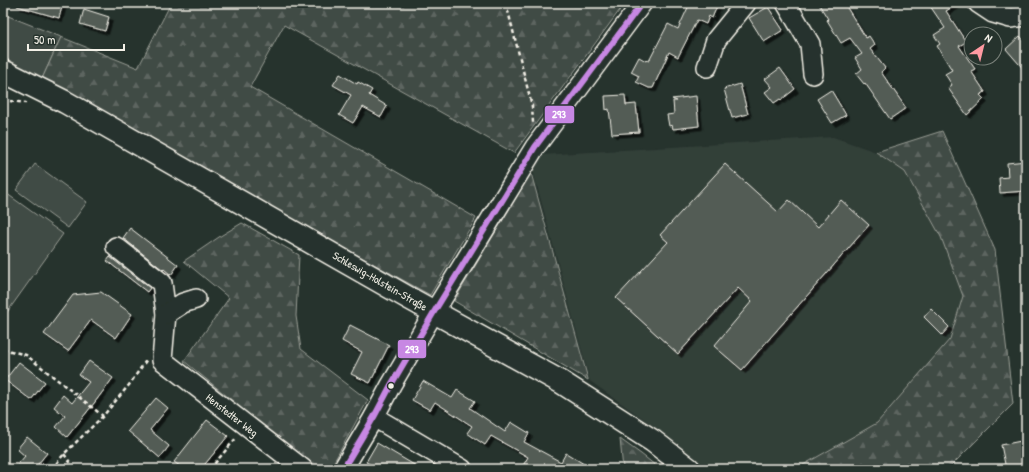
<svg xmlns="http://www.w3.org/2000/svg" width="1029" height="472" font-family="'Patrick Hand',sans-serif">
	<defs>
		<pattern id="forest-firs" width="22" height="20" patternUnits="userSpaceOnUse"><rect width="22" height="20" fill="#414b45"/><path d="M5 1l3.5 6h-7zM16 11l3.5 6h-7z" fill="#5d6560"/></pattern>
		<filter id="shadow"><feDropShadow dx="3.5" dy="3.5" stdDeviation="0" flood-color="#0009"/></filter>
	</defs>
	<rect width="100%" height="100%" fill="#26332d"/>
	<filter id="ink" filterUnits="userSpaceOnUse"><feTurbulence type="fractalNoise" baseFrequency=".025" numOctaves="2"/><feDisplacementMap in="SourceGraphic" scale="8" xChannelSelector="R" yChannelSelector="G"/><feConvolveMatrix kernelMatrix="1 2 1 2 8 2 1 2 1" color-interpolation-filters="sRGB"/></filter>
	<g filter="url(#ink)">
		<path fill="#333f39" d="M833,137L876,152L905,172L941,237L963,296L950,339L877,423L796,469H706L663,433L590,381L533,171L542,155Z"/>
		<g fill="#414b45" stroke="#9a9e96">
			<path d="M3,14L61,37L41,81L3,58Z"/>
			<path d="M35,164L87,202L68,228L16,190Z"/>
			<path d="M3,191L63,234L3,318Z"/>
		</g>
		<g fill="url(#forest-firs)" stroke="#9a9e96">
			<path d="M171,3H625L514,153L284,25L250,87L476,218L430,295L41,81L61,37L138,68Z"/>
			<path d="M942,131L995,250L1013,404L948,469H796L877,423L950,339L963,296L941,237L905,172L876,152Z"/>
			<path d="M531,173L588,379V380L454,301Z"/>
			<path d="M242,223L299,255L296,316L301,349L368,400L330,469H316L184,361L229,298L184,261L222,235Z"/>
			<path d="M620,439L641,454L660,469H623Z"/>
		</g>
		<g fill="#525c55" stroke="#f4f1e8" filter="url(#shadow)">
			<path d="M17,3H63L59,18L17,6Z"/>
			<path d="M690,3H710L717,6L712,18L709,16L706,24L697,20L678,57L669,52L653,88H649L636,82L639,76L631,72L639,57L646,61V60L649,61L668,24L678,29Z"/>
			<path d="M818,3H844L866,38L869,36L875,45L870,49L885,68L881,72L906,108L890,119L865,83L864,84L856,74L862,69L855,58L862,54L850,38L841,43L827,20L828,19Z"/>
			<path d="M928,3H959L946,11L966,42L959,46L975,69L971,71L985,92L980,95L984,99L967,115L948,88L952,85L945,74L952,70L937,46L940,44L934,35L945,28Z"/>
			<path d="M768,7L783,30L764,42L749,18Z"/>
			<path d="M84,9L109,17L105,31L80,24Z"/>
			<path d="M1020,36L1026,43V72L1006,49Z"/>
			<path d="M780,68L795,89L781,100L780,99L774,103L765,92L772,87L765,79Z"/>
			<path d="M340,74L357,84L358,82L372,90L369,95L387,106L381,117L363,107L353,123L339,115L351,95L333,85Z"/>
			<path d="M740,84L748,114L732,118L724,89Z"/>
			<path d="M831,90L846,115L832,123L817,99Z"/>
			<path d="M625,95L626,105L636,104L639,132L612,134L609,109L606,110L605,96Z"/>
			<path d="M696,96L699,126L673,129L672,125L669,126L667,115L674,114L673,101H677L672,99Z"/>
			<path d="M1026,161V191L1000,193L999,178L1008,177L1007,163Z"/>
			<path d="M725,164L778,212L789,200L818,227L841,200L869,225L742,370L714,346L752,301L738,288L678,354L616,298L668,242L660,235Z"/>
			<path d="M130,228L178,265L171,275L164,269L163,270L123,238Z"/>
			<path d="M110,257L150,288L147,292L107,261Z"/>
			<path d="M101,292L132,314L116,338L91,320L68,351L44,334L73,295Z"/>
			<path d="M931,309L949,327L942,335L924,317Z"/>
			<path d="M350,325L389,345L370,383L351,374L362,352L342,341Z"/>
			<path d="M89,361L113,378L95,402L67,437L56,427L65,416L54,407L63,395L72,403L89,382L79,375Z"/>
			<path d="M19,362L45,382L31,400L5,380Z"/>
			<path d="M423,381L452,398L457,390L475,401L470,408L505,432L511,422L529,433L524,442L561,462L566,453L592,469H521L528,457L491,436L485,445L467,433L472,426L435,402L430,410L412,400Z"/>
			<path d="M156,398L168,408L150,430L169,446L160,458L128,431Z"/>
			<path d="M207,420L228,436L201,469H184L174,462Z"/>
			<path d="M27,437L47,453L34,469H14L25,456L17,449Z"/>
			<path d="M1021,441L1026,469H1006L1001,445Z"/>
			<path d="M377,443L421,469H378L366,462Z"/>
		</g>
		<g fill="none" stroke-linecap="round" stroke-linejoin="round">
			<defs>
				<g id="minor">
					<path d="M786,3L810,44L813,74"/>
					<path d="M978,3L993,13L1010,18L1026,16"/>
					<path d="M707,67L716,40L746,3"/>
					<path d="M116,247L162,283L166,314L162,360L303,469"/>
					<path d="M166,314L183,303L196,299"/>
					<path d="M374,417L462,469"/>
					<path d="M343,469L374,417L391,385L434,312L535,147L642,3"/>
				</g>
				<path id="major" d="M3,71L65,102L407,297L561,382L653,441L689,469"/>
			</defs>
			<use href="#minor" stroke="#f4f1e8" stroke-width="22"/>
			<use href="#major" stroke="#f4f1e8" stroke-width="25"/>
			<g stroke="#f4f1e8" stroke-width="2.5" stroke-dasharray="4 3" stroke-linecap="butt">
				<path d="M506,3L532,106L533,123"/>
				<path d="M3,100L26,103"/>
				<path d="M3,349L26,355L103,416"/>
				<path d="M64,454L75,469"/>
				<path d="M52,469L64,454L103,416L129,385L147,359"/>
				<path d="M210,469L237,437"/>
			</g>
			<use href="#minor" stroke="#26332d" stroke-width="19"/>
			<use href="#major" stroke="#26332d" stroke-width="22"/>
			<defs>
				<path id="bus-1" d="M343,469L374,417L391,385L434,312L535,147L642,3"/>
			</defs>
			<use href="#bus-1" stroke="#26332d" stroke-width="9"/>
			<use href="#bus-1" stroke="#c787e3" stroke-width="6"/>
		</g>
	</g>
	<circle fill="#f4f1e8" stroke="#26332d" stroke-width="1.5" cx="391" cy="386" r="3.5"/>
	<g text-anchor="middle" stroke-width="4" stroke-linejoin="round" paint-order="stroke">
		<g font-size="11" fill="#f4f1e8" stroke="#26332d">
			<text transform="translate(380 281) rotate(30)" y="4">Schleswig-Holstein-Straße</text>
			<text transform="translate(232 415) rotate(38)" y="4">Henstedter Weg</text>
		</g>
	</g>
	<g stroke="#26332d" stroke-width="1.5">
		<rect x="544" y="105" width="31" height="19" rx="4" fill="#c787e3"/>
		<rect x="397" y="339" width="30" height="20" rx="4" fill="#c787e3"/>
	</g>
	<g font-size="11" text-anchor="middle" font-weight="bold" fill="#fff">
		<text x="559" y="118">293</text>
		<text x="412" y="353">293</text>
	</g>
	<rect width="1029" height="472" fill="none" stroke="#26332d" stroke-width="16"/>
	<rect x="8" y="8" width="1013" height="456" fill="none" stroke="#f4f1e8" stroke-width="1.5" filter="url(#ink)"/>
	<g transform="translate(983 46) rotate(35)"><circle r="19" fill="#26332d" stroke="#787f78"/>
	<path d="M0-3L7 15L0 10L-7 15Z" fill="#ff9aa2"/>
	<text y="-6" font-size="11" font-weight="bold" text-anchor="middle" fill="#f4f1e8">N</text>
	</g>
	<path d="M28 44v6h96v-6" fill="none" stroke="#f4f1e8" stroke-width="2"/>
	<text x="34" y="44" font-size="12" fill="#f4f1e8" stroke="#26332d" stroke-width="3" paint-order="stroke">50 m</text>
</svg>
